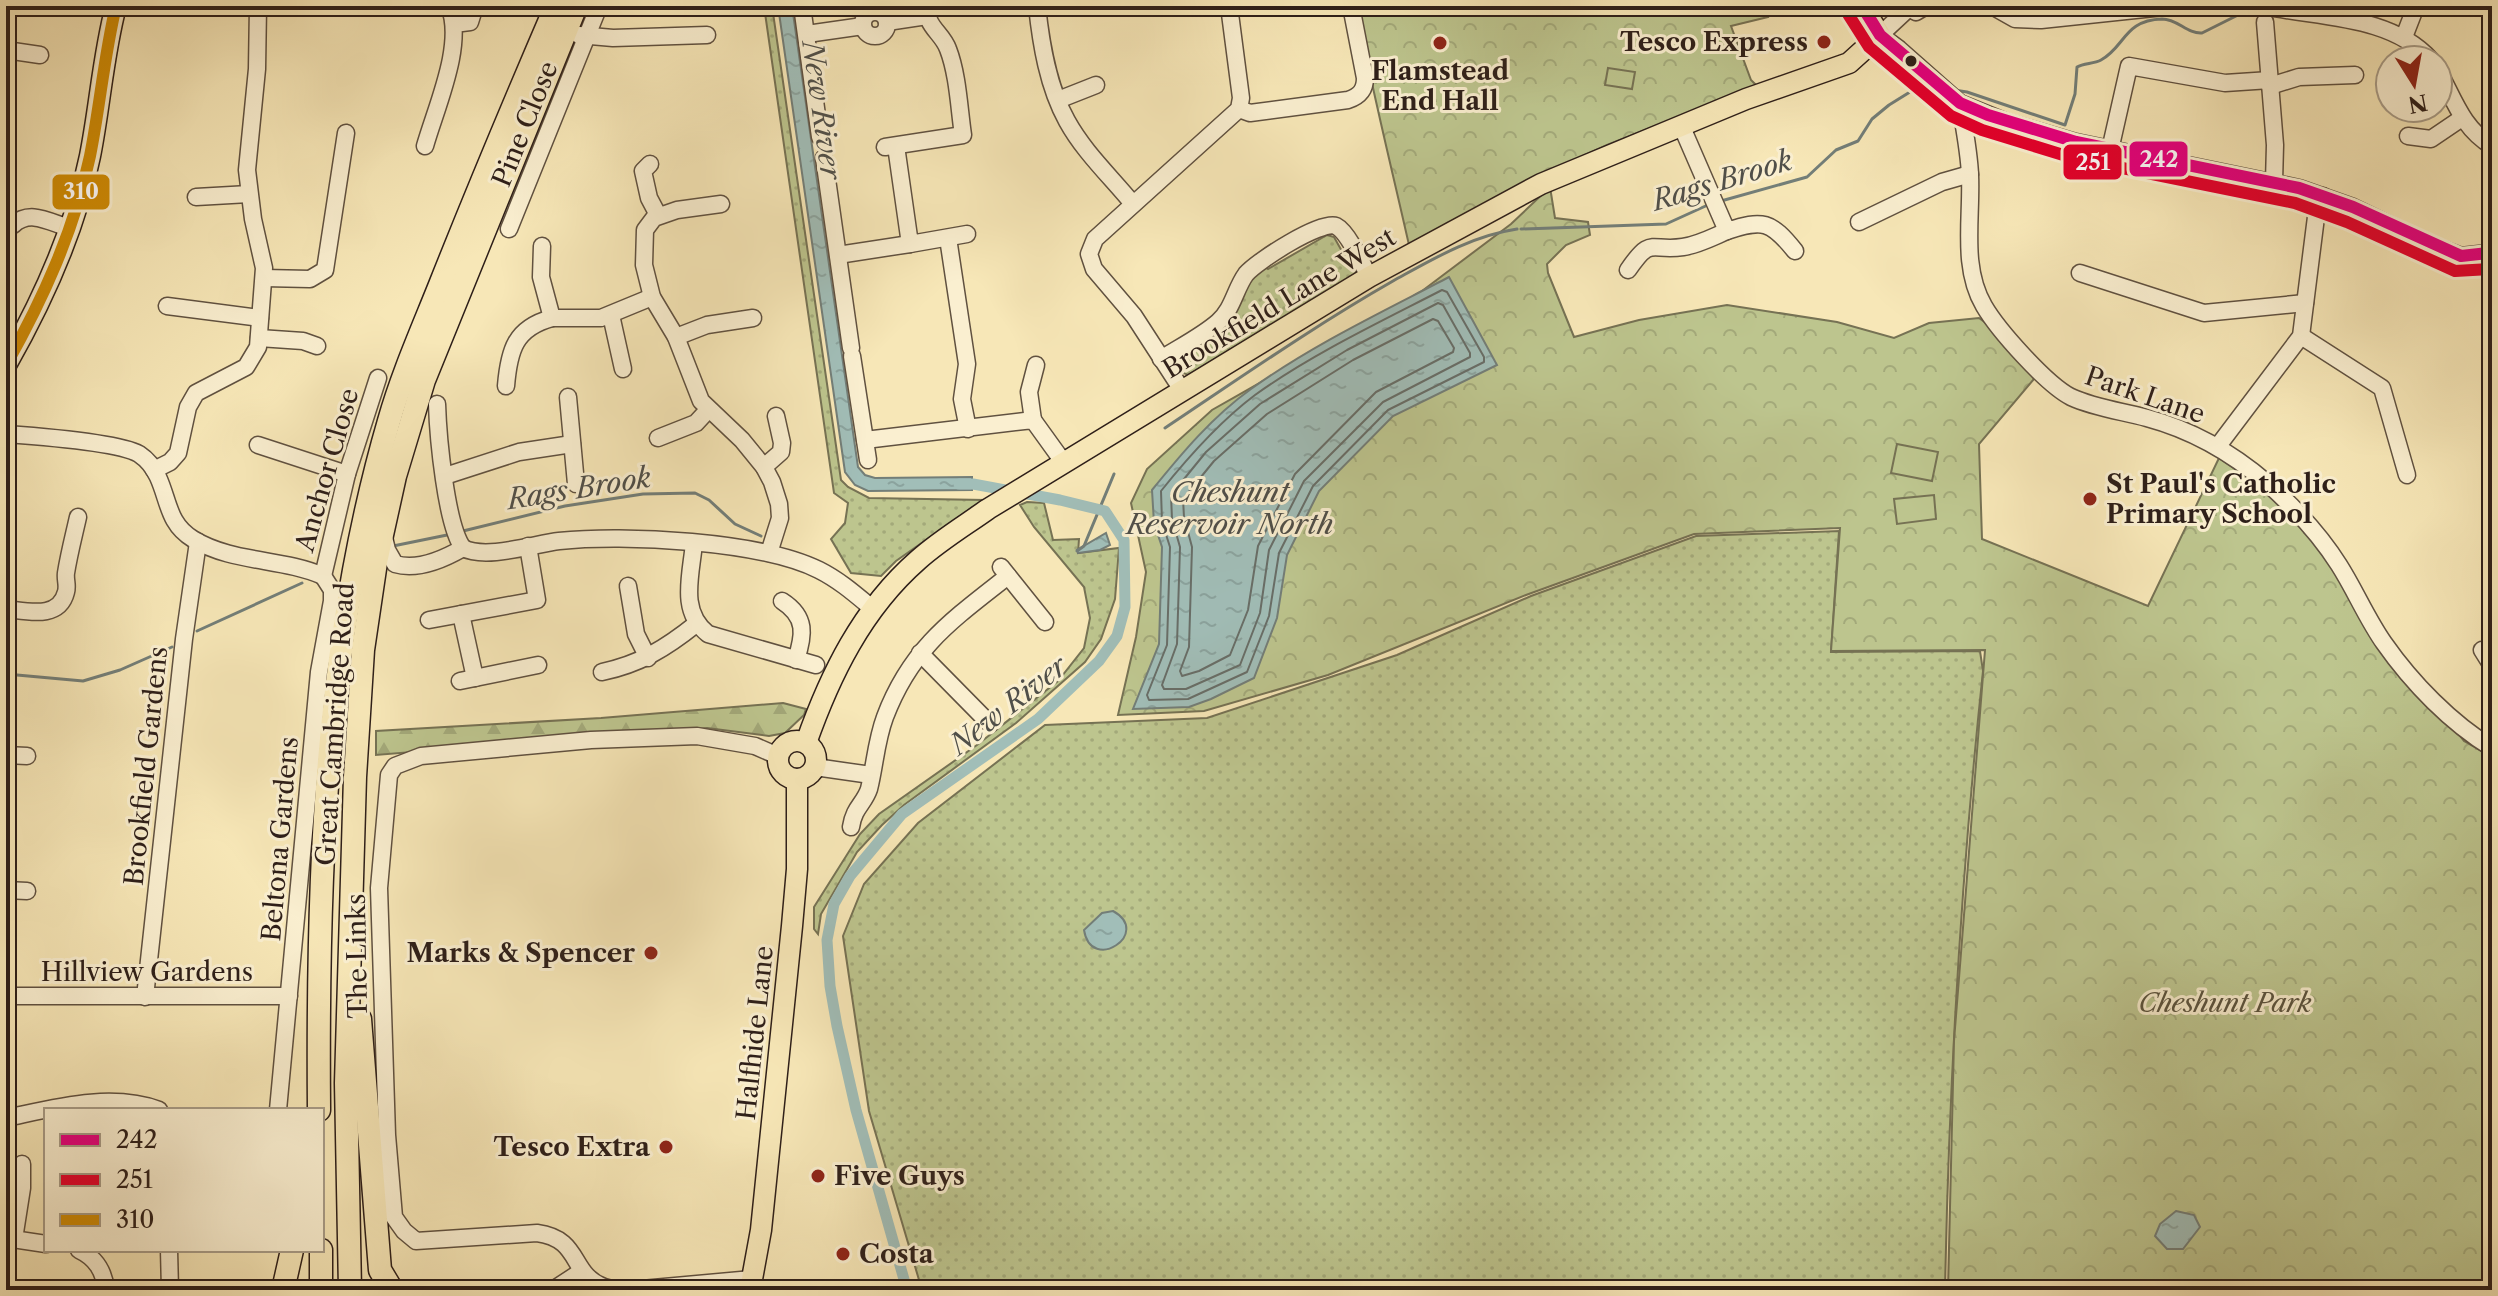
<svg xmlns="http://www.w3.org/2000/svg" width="2498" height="1296" font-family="'Libre Caslon Text',serif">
	<defs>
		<pattern id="grass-dots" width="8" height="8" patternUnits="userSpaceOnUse" patternTransform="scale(2)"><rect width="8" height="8" fill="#bdc58e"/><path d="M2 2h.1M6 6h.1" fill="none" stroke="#a3a97a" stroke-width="1.8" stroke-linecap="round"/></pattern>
		<pattern id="forest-firs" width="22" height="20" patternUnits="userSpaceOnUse" patternTransform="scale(2)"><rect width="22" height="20" fill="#bdc58e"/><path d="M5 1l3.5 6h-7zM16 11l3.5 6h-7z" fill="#a3a97a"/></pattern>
		<pattern id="park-crowns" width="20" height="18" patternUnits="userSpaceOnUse" patternTransform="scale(2)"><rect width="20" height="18" fill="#bdc58e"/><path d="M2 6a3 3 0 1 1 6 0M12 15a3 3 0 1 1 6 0" fill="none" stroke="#a3a97a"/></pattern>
		<pattern id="water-ripples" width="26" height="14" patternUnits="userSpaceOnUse" patternTransform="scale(2)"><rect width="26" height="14" fill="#a1beb8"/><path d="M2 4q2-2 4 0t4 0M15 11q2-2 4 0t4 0" fill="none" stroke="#8ba39e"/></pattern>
	</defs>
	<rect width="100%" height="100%" fill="#f7e7b7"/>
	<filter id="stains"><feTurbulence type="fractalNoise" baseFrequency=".0025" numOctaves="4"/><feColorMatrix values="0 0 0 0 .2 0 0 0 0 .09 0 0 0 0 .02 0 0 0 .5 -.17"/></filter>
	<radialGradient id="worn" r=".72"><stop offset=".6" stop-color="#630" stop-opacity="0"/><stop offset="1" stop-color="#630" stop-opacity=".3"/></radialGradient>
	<g fill="url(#grass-dots)" stroke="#767254" stroke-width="2">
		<path d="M764,6H772L841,480L848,487L869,498L983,500L896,561L881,576L851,573L831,539L845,523L848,503L834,493Z"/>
		<path d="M1327,235L1334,237L1348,262L1355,259L1356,275L1188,375L1181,372L1174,360L1193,342L1198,348L1222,332L1219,326L1242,287L1262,265L1268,269Z"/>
		<path d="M1027,502L1044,503L1053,540L1079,539L1078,553L1119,548L1115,599L1101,639L1085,662L1016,723L904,805L882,825L857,852L821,914L818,934L814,929V907L860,834L879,814L977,745L1058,681L1084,648L1090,618L1084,587L1034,527L1020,505Z"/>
		<path d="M1839,531L1831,652L1980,651L1983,671C1961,877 1949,1083 1945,1290H922L869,1111L843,936L864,884L918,823L1045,725L1207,718L1397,655L1531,596L1696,536Z"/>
	</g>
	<path fill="url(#forest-firs)" stroke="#767254" stroke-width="2" d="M783,703L806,709L804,715L785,733L769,736L707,728L376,755V731L601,718Z"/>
	<g fill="url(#park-crowns)" stroke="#767254" stroke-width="2">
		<path d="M1356,6H1407L1451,15L1449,6H1764L1768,17L1731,26L1751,80L1757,86L1607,145L1548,172L1409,245C1391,165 1371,86 1356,6Z"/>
		<path d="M1550,187L1555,218L1588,222L1590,235L1566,245L1547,264L1548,273L1574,337L1639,320L1727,305L1837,322L1894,338L1929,323L1979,318L1994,329L2016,352L2034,379L1979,444L1982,539L2148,606L2219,458L2261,487L2303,529L2464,741L2492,757V1290H1948L1954,1041L1985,650L1831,651L1840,528L1694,534L1526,595L1328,675L1204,711L1118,715L1136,637L1146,572L1131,503L1147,469L1212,410L1422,291L1511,224Z"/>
	</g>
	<g fill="#bdc58e" stroke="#767254" stroke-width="2">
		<path d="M1608,68L1635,72L1632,89L1605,85Z"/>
		<path d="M1897,444L1938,452L1932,481L1891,473Z"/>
		<path d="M1934,495L1936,519L1897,524L1894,499Z"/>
	</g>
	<g fill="url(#water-ripples)" stroke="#737e78" stroke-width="2">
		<path d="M778,6H792L858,467L865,475L875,478L972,477V490L868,491L855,485L845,472Z"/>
		<path d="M1449,277L1497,365L1393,416L1319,491L1287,555L1277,618L1254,678L1211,699L1189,707L1133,709L1159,644L1162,547L1154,523L1152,490C1182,453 1212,417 1251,389C1312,345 1382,312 1449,277Z"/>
		<path d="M1106,533L1110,545L1100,550L1078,553L1077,550Z"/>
		<path d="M1113,911C1153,933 1091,974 1084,930L1102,913Z"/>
		<path d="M2176,1211L2194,1215L2200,1227L2183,1249H2167L2155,1236L2160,1224Z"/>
	</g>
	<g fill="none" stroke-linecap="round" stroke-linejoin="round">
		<g stroke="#686e68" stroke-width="2">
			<path d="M1442,290L1447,292L1484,357V362L1388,410L1313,486L1279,553L1269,616L1247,672L1188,699L1149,700L1147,695L1167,645L1170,547L1162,522L1161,491C1189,456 1219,422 1255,395C1312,354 1380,322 1442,290Z"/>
			<path d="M1438,303L1443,305L1470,353V357L1383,402L1304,481L1269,550L1260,613L1240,665L1186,689H1164L1162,685L1177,644L1180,547L1172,519L1171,495L1206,452L1260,404L1347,350Z"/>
			<path d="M1433,319L1438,321L1454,348L1453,352L1376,392L1295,474L1258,546L1248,610L1230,655L1199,671L1182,676L1180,671L1189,647L1192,547L1184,517L1183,499L1214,461L1267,414L1353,360Z"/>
		</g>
		<g stroke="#737e78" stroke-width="3">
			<path d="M2362,6H2393"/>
			<path d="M1954,90L1967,92L2065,125L2075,94L2077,67C2084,63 2094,64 2101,60C2125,47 2124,20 2162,19C2178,19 2187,34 2202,33L2256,6"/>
			<path d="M1721,201L1807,177L1836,150L1858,141L1872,119L1889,105L1918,87H1931"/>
			<path d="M1521,229L1666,224L1710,204"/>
			<path d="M1165,428C1240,378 1314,326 1393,281C1433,259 1471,236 1517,229"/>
			<path d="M463,531L565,506L643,494L695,493L709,500L735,524L761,536"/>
			<path d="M393,546L452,534"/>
			<path d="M1077,551L1084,546L1114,474"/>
			<path d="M197,631L302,583"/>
			<path d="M6,674L83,681L120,670L172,647"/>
		</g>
		<path stroke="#a1beb8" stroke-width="11" d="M907,1290L856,1110L837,1026L830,986L827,940L834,904L850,876L902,814L1038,719L1099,661L1117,636L1125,607L1124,540L1105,511L1060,500L973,484H959"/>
		<defs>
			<g id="minor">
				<path d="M802,6L820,137"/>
				<path d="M1037,6C1041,44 1048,87 1067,121C1084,152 1111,177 1133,204"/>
				<path d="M1907,6L1916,12L1926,6"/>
				<path d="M1992,6L2015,19L2041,20L2173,6"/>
				<path d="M2264,6C2319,18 2391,15 2431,60"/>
				<path d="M1909,8L1880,35L1899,49L1960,103L2007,122L2076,142L2299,188L2353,207L2432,245L2461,256L2488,253"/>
				<circle cx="875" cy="24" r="12"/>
				<path d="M887,22L927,16"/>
				<path d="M2265,22L2275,145L2274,182"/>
				<path d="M454,24L470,22L475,6"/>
				<path d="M807,34L863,26"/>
				<path d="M579,35L613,38L707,35"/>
				<path d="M2404,37L2416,6"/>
				<path d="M6,50L40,55"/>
				<path d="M2438,70C2454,99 2462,128 2492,146"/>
				<path d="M2270,86L2299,77L2355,75"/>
				<path d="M1058,100L1096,85"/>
				<path d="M1960,103C1964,127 1969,151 1970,175C1972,218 1961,267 1984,306C1998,330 2046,384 2071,397C2095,408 2121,411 2147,418C2192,430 2232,453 2267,483C2294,507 2320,535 2339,565C2355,590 2367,619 2384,643C2412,683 2451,723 2492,748"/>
				<path d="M1239,109L1250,113L1348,100C1360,96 1365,90 1365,78L1351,6"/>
				<path d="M1681,125L1727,231C1763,219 1771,221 1795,251"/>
				<path d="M2408,136L2431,139L2462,118"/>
				<path d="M425,146C436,107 465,44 449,6"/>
				<path d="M896,146L910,244L967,234"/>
				<path d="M885,147L963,135C959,108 958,75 948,49C942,32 923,25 929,6"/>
				<path d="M2110,150L2129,66L2225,83L2270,80"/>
				<path d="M824,158L851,348"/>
				<path d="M650,164L643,171L649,198L658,215"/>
				<path d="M196,197L249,194"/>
				<path d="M721,204L677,210L654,218L645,230L644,265L652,297L676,337L701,401L742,440L764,467L772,482L779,504L780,518L769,553"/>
				<path d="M1859,222L1942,182L1970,174"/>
				<path d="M13,225C30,209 49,222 69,228"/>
				<path d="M509,229L599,6"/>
				<path d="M948,238L967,364L962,399L968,429"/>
				<path d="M542,246L541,277L552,318H601L652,297"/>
				<path d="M838,255L910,244"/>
				<path d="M1628,270C1652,235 1650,252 1683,247C1698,245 1713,237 1727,231"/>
				<path d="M2080,273L2204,313L2305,303"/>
				<path d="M264,278L310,279L325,270L346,133"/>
				<path d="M167,306L260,318"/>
				<path d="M611,315L623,369"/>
				<path d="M2301,336L2382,388L2407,475"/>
				<path d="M676,337L707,325L753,318"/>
				<path d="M259,338L303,341L317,346"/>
				<path d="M852,356L868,460"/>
				<path d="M1161,359C1180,347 1202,336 1218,322C1233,309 1235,289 1246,274C1257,261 1321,220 1336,226C1348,232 1363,265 1369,277"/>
				<path d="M506,386C509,350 515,328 552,318"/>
				<path d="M1182,390L1134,316L1094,269L1089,254L1095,239L1239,109L1241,98L1229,6"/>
				<path d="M568,397L576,484"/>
				<path d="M437,404C438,436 446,525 463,548"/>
				<path d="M1033,420L1029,392L1036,365"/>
				<path d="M6,434C34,436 118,442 139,454C148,460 154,468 158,477C169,501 168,524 193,539C232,563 282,558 323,576"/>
				<path d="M658,438L696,423L708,410"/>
				<path d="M865,440L1033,420L1064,463"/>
				<path d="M258,445L347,474"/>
				<path d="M2218,446L2301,336L2316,217L2323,196"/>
				<path d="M764,467L781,452L782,443L776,416"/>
				<path d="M154,470L170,462L178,453L188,407L196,393L246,367L258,347L264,268L253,219L247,170L257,69L258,6"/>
				<path d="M445,476L519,452L572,444"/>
				<path d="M383,533L387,550L395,564C418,571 444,559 463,548"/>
				<path d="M694,543C691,576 679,611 708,634L816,665"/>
				<path d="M463,548C486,560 534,544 559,541C624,534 761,541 819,570C839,580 855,594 873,609"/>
				<path d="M1001,567L1045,622"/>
				<path d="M323,576L347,474L378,378"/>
				<path d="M628,586L636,634L648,658"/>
				<path d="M782,601C807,617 804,635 796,660"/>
				<path d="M6,609C27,611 59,620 66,592C68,585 65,580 66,573C69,554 74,535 78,517"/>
				<path d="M461,614L475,678"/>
				<path d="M429,620L537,600L528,546"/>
				<path d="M2482,650L2492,666"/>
				<path d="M920,653L990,724"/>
				<path d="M602,672C640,664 666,648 696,624"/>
				<path d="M460,681L538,665"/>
				<path d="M6,755L27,756"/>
				<path d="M815,767L871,775"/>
				<path d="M851,827C854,807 864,804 869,789C875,765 876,741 885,717C911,648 952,620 1008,576"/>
				<path d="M6,890L27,891"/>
				<path d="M6,996H289"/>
				<path d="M145,997L184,639L198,542"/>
				<path d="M278,1110L319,672L332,601V590L323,576"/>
				<path d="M6,1118C54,1108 111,1092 159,1110"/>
				<path d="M6,1238L46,1244"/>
				<path d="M14,1239L22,1188V1164"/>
				<path d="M79,1250C96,1258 104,1271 106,1290"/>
				<path d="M169,1250L170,1290"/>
				<path d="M553,1290L582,1271"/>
				<path d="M629,1290C621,1290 612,1290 604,1287C569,1274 582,1239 537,1233L416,1241L404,1231L394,1217L387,1135L379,888L389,775L395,766L421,756L591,740L697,736L755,746L778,756"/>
				<path d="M631,1290L752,1279"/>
			</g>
			<g id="major">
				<path d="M6,365C43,300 75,230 90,156C100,106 103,55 116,6"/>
				<circle cx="797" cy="760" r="19"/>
				<path d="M806,743C830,675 862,609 918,560C939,541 964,526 988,509L1369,277L1541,184L1746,99L1849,63L1880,35L1862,6"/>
				<path d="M750,1290L761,1230L792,926L797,869V779"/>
			</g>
			<g id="highway">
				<path d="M360,1019L380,1270L392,1290"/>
				<path d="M319,1110C317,879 324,644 389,421C402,375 422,330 440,285C477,192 516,99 556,6"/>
				<path d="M321,1250V1290"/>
				<path d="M283,1290L292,1250"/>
				<path d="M350,1290L346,1083L355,777L363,650L376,562L395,476L424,380L576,6"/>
			</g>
		</defs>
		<use href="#minor" stroke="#605140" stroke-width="19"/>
		<use href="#major" stroke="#2e1f19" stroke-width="23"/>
		<use href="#highway" stroke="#2e1f19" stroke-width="25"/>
		<use href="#minor" stroke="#faefd0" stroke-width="16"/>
		<use href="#major" stroke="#f7e7b7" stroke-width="20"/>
		<use href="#highway" stroke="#f7e7b7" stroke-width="22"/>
		<defs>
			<path id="bus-1" d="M1862,6L1880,35L1960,103L1988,115L2076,142L2299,188L2353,207L2461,256L2488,253"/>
			<path id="bus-2" d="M1848,14L1869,47L1951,116L1982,130L2073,158L2295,203L2347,222L2455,271L2490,269"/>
			<path id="bus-3" d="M6,365C43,299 74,231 90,156C100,106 104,56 116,6"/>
		</defs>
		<use href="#bus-1" stroke="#faefd0" stroke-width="18"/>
		<use href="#bus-2" stroke="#faefd0" stroke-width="18"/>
		<use href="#bus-3" stroke="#faefd0" stroke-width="18"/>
		<use href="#bus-1" stroke="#e5007d" stroke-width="12"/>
		<use href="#bus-2" stroke="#e4002b" stroke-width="12"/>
		<use href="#bus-3" stroke="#cf8b05" stroke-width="12"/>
	</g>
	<g fill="#8f2418" stroke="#faefd0" stroke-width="3">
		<circle cx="1824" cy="42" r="8"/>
		<circle cx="1440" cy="43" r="8"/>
		<circle cx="2090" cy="499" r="8"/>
		<circle cx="651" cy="953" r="8"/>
		<circle cx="666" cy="1147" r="8"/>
		<circle cx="818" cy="1176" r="8"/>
		<circle cx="843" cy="1254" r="8"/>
	</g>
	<circle fill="#2e1f19" stroke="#faefd0" stroke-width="3" cx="1911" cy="61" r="7"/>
	<g text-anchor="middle" stroke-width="6" stroke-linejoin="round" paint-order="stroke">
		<g font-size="26" font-weight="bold" fill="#2e1f19" stroke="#faefd0" text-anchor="end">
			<text x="1808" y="51">Tesco Express</text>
			<text x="1440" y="80" text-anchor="middle">Flamstead<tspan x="1440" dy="30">End Hall</tspan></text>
			<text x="2106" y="493" text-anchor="start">St Paul's Catholic<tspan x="2106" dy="30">Primary School</tspan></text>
			<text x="635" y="962">Marks &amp; Spencer</text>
			<text x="650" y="1156">Tesco Extra</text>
			<text x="834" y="1185" text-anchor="start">Five Guys</text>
			<text x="859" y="1263" text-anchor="start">Costa</text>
		</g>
		<g font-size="26" fill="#2e1f19" stroke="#faefd0">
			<text transform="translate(525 124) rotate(-68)" y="9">Pine Close</text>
			<text transform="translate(1279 303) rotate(-31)" y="9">Brookfield Lane West</text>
			<text transform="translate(2145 395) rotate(19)" y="9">Park Lane</text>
			<text transform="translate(327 470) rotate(-74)" y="9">Anchor Close</text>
			<text transform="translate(335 724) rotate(-86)" y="9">Great Cambridge Road</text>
			<text transform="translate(146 766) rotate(-84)" y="9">Brookfield Gardens</text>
			<text transform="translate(280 839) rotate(-85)" y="9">Beltona Gardens</text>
			<text transform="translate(357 956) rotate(-91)" y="9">The Links</text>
			<text x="147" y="981">Hillview Gardens</text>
			<text transform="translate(755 1033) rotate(-84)" y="9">Halfhide Lane</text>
		</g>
		<g font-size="26" font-style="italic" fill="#59513c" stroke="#faefd0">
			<text x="2225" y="1012">Cheshunt Park</text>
		</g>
		<g font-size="28" font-style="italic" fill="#504f49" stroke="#faefd0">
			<text transform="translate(822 110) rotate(82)" y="10">New River</text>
			<text transform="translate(1722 180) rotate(-17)" y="10">Rags Brook</text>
			<text transform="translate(579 488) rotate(-9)" y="10">Rags Brook</text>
			<text x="1230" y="502">Cheshunt<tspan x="1230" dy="32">Reservoir North</tspan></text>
			<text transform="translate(1008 705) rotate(-38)" y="10">New River</text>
		</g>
	</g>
	<g stroke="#faefd0" stroke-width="3">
		<rect x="2128" y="140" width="61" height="38" rx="8" fill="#e5007d"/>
		<rect x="2062" y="143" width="61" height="38" rx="8" fill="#e4002b"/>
		<rect x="51" y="173" width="60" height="38" rx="8" fill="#cf8b05"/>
	</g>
	<g font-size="22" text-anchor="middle" font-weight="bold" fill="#fff">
		<text x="2159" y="167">242</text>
		<text x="2093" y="170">251</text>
		<text x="81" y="199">310</text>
	</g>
	<rect width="2498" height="1296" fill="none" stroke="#f7e7b7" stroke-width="32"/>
	<rect x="8" y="8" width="2482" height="1280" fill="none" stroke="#2e1f19" stroke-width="4"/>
	<rect x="16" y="16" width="2466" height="1264" fill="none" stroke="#2e1f19" stroke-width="2"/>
	<rect x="44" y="1108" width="280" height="144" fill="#faefd0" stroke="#a89c87" stroke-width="2"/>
	<rect x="60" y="1134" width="40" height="12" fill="#e5007d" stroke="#a89c87" stroke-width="2"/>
	<text x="116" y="1148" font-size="24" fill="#2e1f19">242</text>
	<rect x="60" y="1174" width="40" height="12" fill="#e4002b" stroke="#a89c87" stroke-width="2"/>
	<text x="116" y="1188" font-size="24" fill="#2e1f19">251</text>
	<rect x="60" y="1214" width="40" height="12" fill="#cf8b05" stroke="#a89c87" stroke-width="2"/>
	<text x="116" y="1228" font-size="24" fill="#2e1f19">310</text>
	<g transform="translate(2414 84) rotate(169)"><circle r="38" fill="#faefd0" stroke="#a89c87" stroke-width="2"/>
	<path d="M0-6L14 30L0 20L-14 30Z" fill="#8f2418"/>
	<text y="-12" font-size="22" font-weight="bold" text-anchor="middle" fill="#2e1f19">N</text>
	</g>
	<rect width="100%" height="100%" filter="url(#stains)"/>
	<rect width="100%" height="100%" fill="url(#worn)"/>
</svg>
